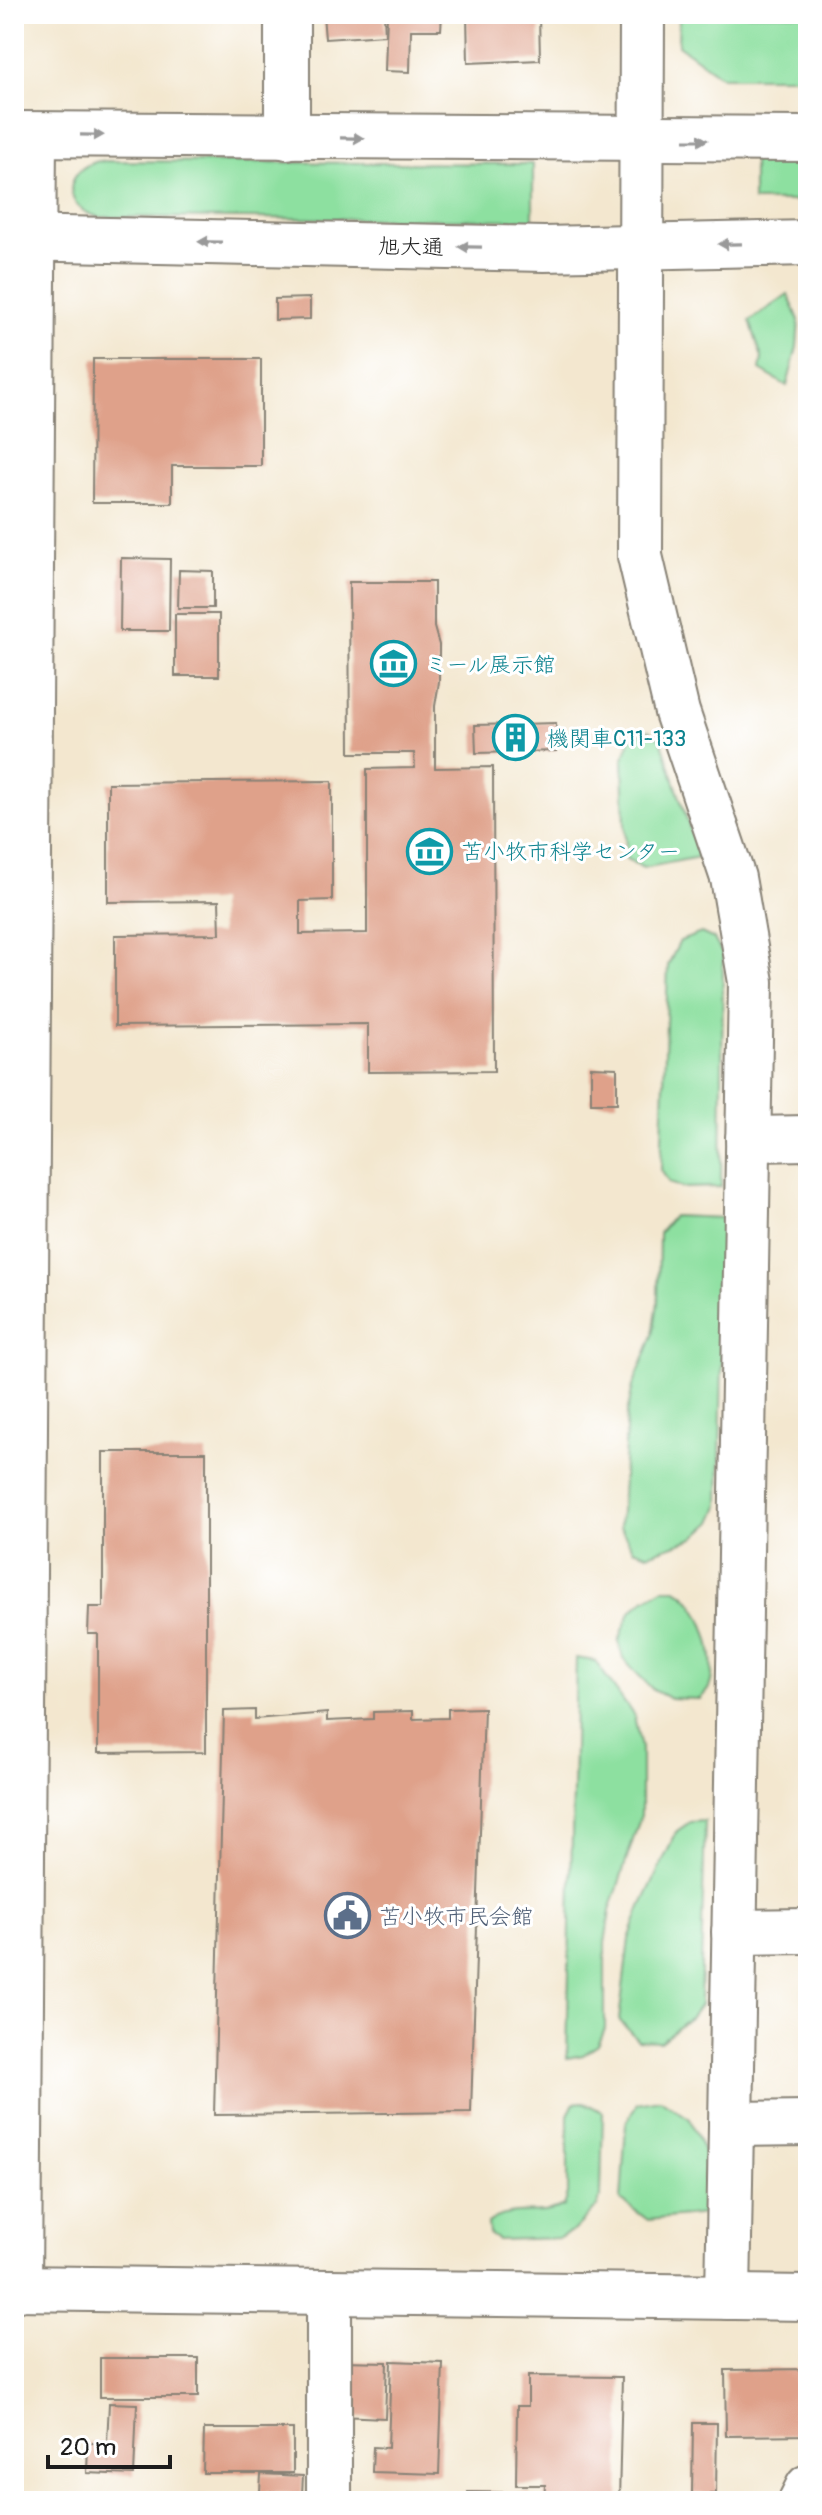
<svg xmlns="http://www.w3.org/2000/svg" width="822" height="2515" font-family="Pangolin,'Klee One',sans-serif">
	<rect width="100%" height="100%" fill="#fff"/>
	<filter id="ink" filterUnits="userSpaceOnUse"><feTurbulence type="fractalNoise" baseFrequency=".0125" numOctaves="2"/><feDisplacementMap in="SourceGraphic" scale="16" xChannelSelector="R" yChannelSelector="G"/><feConvolveMatrix kernelMatrix="1 2 1 2 8 2 1 2 1" color-interpolation-filters="sRGB"/></filter>
	<filter id="wash" filterUnits="userSpaceOnUse"><feTurbulence type="fractalNoise" baseFrequency=".006" numOctaves="4" result="noise"/><feDisplacementMap in="SourceGraphic" scale="32" xChannelSelector="R" yChannelSelector="G"/><feGaussianBlur stdDeviation="1.8" result="paint"/><feColorMatrix in="noise" values="0 0 0 0 0 0 0 0 0 0 0 0 0 0 0 0 0 1.4 0 .05"/><feComposite in="paint" operator="in"/></filter>
	<g filter="url(#wash)">
		<rect width="100%" height="100%" fill="#f3e7cf"/>
		<g fill="#8de0a0" stroke="#547e5e" stroke-width="2">
			<path d="M679,14H808V77H722L678,45Z"/>
			<rect x="753" y="155" width="55" height="46"/>
			<path d="M99,161L533,164V220L99,217C62,209 62,169 99,161Z"/>
			<path d="M788,294L799,320L797,347L787,386L760,370L762,358L750,321Z"/>
			<path d="M649,730L661,739L699,857L643,868L626,859L623,759L631,738Z"/>
			<path d="M701,933L714,939L723,955L721,1187L682,1188L669,1183L661,1170L668,965L680,941Z"/>
			<path d="M673,1216L725,1218L719,1506L712,1522L694,1538L648,1554L633,1549L620,1527L627,1413L633,1386L653,1335L658,1302L659,1233Z"/>
			<path d="M663,1589C664,1589 675,1589 676,1589C704,1602 720,1662 709,1688C707,1692 703,1695 700,1699L669,1698L653,1690L623,1659L619,1641L630,1612L645,1599Z"/>
			<path d="M576,1658L595,1661L634,1716L641,1748V1815L610,1911L605,1943V2029L598,2045L583,2055L567,2058Z"/>
			<path d="M705,1821L700,2005L691,2017L660,2041L638,2040L619,2020L629,1939L641,1907L677,1831L690,1822Z"/>
			<path d="M660,2099L690,2119L704,2151V2214L648,2220L621,2200L626,2124L637,2103Z"/>
			<path d="M583,2102L603,2112L601,2193L597,2207L572,2232L559,2238L498,2240L489,2234L488,2223C511,2205 540,2219 564,2206L568,2194V2115L574,2103Z"/>
		</g>
		<g id="blocks">
			<g fill="#dfa18a">
				<path d="M323,14H384L385,35L325,39Z"/>
				<path d="M387,14H442L441,30H411L410,72L385,71Z"/>
				<path d="M467,14H539L540,60L468,63Z"/>
				<path d="M310,298V319L275,320V299Z"/>
				<path d="M93,359H261V466H172V503H92Z"/>
				<path d="M121,558L170,559L169,631H120Z"/>
				<path d="M179,570L213,571V608H178Z"/>
				<path d="M349,582H434V627L439,645V682L435,706V768L493,767L494,1071L368,1072V1024L115,1026V935L220,934L219,901L108,902V783L332,781V900L300,901V934L367,933V769L415,768L414,753H350Z"/>
				<rect x="175" y="614" width="44" height="62"/>
				<path d="M556,723V751L476,753L475,725Z"/>
				<path d="M591,1067L617,1068V1103H591Z"/>
				<path d="M103,1452H206V1752L98,1753V1634H88L89,1607H103Z"/>
				<path d="M484,1708L471,2112L214,2115L224,1711L255,1710V1719L327,1713V1721L373,1719V1712L413,1711V1719L448,1718V1709Z"/>
				<rect x="100" y="2358" width="98" height="39"/>
				<path d="M341,2361L387,2362L385,2418L339,2416Z"/>
				<path d="M391,2361L443,2363L439,2474L372,2472L373,2447L388,2448Z"/>
				<path d="M808,2369V2435L726,2436L725,2370Z"/>
				<path d="M528,2376L622,2377L619,2501H544L545,2485H516L517,2406H528Z"/>
				<path d="M109,2403L137,2404L134,2475L87,2473L88,2443H107Z"/>
				<path d="M693,2423H717L716,2494H692Z"/>
				<path d="M204,2429H293V2473H203Z"/>
				<path d="M261,2474L303,2476L302,2494L260,2492Z"/>
				<path d="M468,2492L530,2493V2501H468Z"/>
				<path d="M153,2494L206,2496V2501H153Z"/>
				<path d="M233,2496L264,2498V2501H232Z"/>
				<path d="M348,2497L397,2498V2501H348Z"/>
			</g>
		</g>
	</g>
	<g filter="url(#ink)">
		<use href="#blocks" fill-opacity="0" stroke="#888276" stroke-width="2"/>
		<g fill="none" stroke-linecap="round" stroke-linejoin="round">
			<defs>
				<g id="minor">
					<path d="M642,14L640,556L677,712L733,878L751,982L728,2297"/>
					<path d="M14,134L808,139"/>
					<path d="M287,137V14"/>
					<path d="M14,238L544,249L808,243"/>
					<path d="M748,1139L808,1138"/>
					<path d="M734,1932L808,1931"/>
					<path d="M731,2124L808,2123"/>
					<path d="M14,2288L808,2298"/>
					<path d="M19,2289L34,135"/>
					<path d="M329,2293V2501"/>
					<path d="M801,2501L808,2487"/>
				</g>
			</defs>
			<use href="#minor" stroke="#888276" stroke-width="48"/>
			<use href="#minor" stroke="#fff" stroke-width="44"/>
		</g>
		<defs><path id="oneway-solid" d="M-6-.8H1V-3.2L6.5 0L1 3.2V.8H-6Z" transform="scale(2)"/></defs>
		<g fill="#999">
			<use href="#oneway-solid" transform="translate(92 135) rotate(1)"/>
			<use href="#oneway-solid" transform="translate(352 138) rotate(1)"/>
			<use href="#oneway-solid" transform="translate(696 140)"/>
			<use href="#oneway-solid" transform="translate(210 242) rotate(-179)"/>
			<use href="#oneway-solid" transform="translate(730 244) rotate(179)"/>
			<use href="#oneway-solid" transform="translate(470 247) rotate(-179)"/>
		</g>
	</g>
	<defs>
		<symbol id="museum-ring" viewBox="-11 -11 22 22"><circle r="9.5" fill="#fff" stroke="#0f9aa8" stroke-width="1.5"/><path d="M0-6L6-3V-2H-6V-3ZM-5-1h2V3h-2ZM-1-1h2V3h-2ZM3-1h2V3H3ZM-6 4H6V6H-6Z" fill="#0f9aa8"/></symbol>
		<symbol id="building-ring" viewBox="-11 -11 22 22"><circle r="9.5" fill="#fff" stroke="#0f9aa8" stroke-width="1.5"/><path d="M-4-6H4V6H1V3H-1V6H-4ZM-2.5-4.3h1.7v1.8h-1.7ZM.8-4.3h1.7v1.8H.8ZM-2.5-1h1.7V.8h-1.7ZM.8-1h1.7V.8H.8Z" fill="#0f9aa8"/></symbol>
		<symbol id="civic-ring" viewBox="-11 -11 22 22"><circle r="9.5" fill="#fff" stroke="#5c6f8a" stroke-width="1.5"/><path d="M-.6-6.5H3V-4.5H.6V-3L4-1V1h2V6H-6V1h2V-1L-.6-3ZM-1.2 2.5V6h2.4V2.5Z" fill="#5c6f8a"/></symbol>
	</defs>
	<g fill-rule="evenodd">
		<use href="#museum-ring" x="368" y="638" width="51" height="51"/>
		<use href="#building-ring" x="490" y="712" width="51" height="51"/>
		<use href="#museum-ring" x="404" y="826" width="51" height="51"/>
		<use href="#civic-ring" x="322" y="1890" width="51" height="51"/>
	</g>
	<g text-anchor="middle" stroke-width="6" stroke-linejoin="round" paint-order="stroke">
		<g font-size="22" fill="#1c1c1c" stroke="#fff">
			<text transform="translate(411 246) rotate(1)" y="8">旭大通</text>
		</g>
		<g font-size="22" fill="#0d838f" stroke="#fff" text-anchor="start">
			<text x="425" y="672">ミール展示館</text>
			<text x="547" y="746">機関車C11-133</text>
			<text x="461" y="859">苫小牧市科学センター</text>
		</g>
		<g font-size="22" fill="#4e5e75" stroke="#fff" text-anchor="start">
			<text x="379" y="1924">苫小牧市民会館</text>
		</g>
	</g>
	<rect width="822" height="2515" fill="none" stroke="#fff" stroke-width="48"/>
	<path d="M48 2455v12h122v-12" fill="none" stroke="#1c1c1c" stroke-width="4"/>
	<text x="60" y="2455" font-size="24" fill="#1c1c1c" stroke="#ffffff" stroke-width="6" paint-order="stroke">20 m</text>
</svg>
